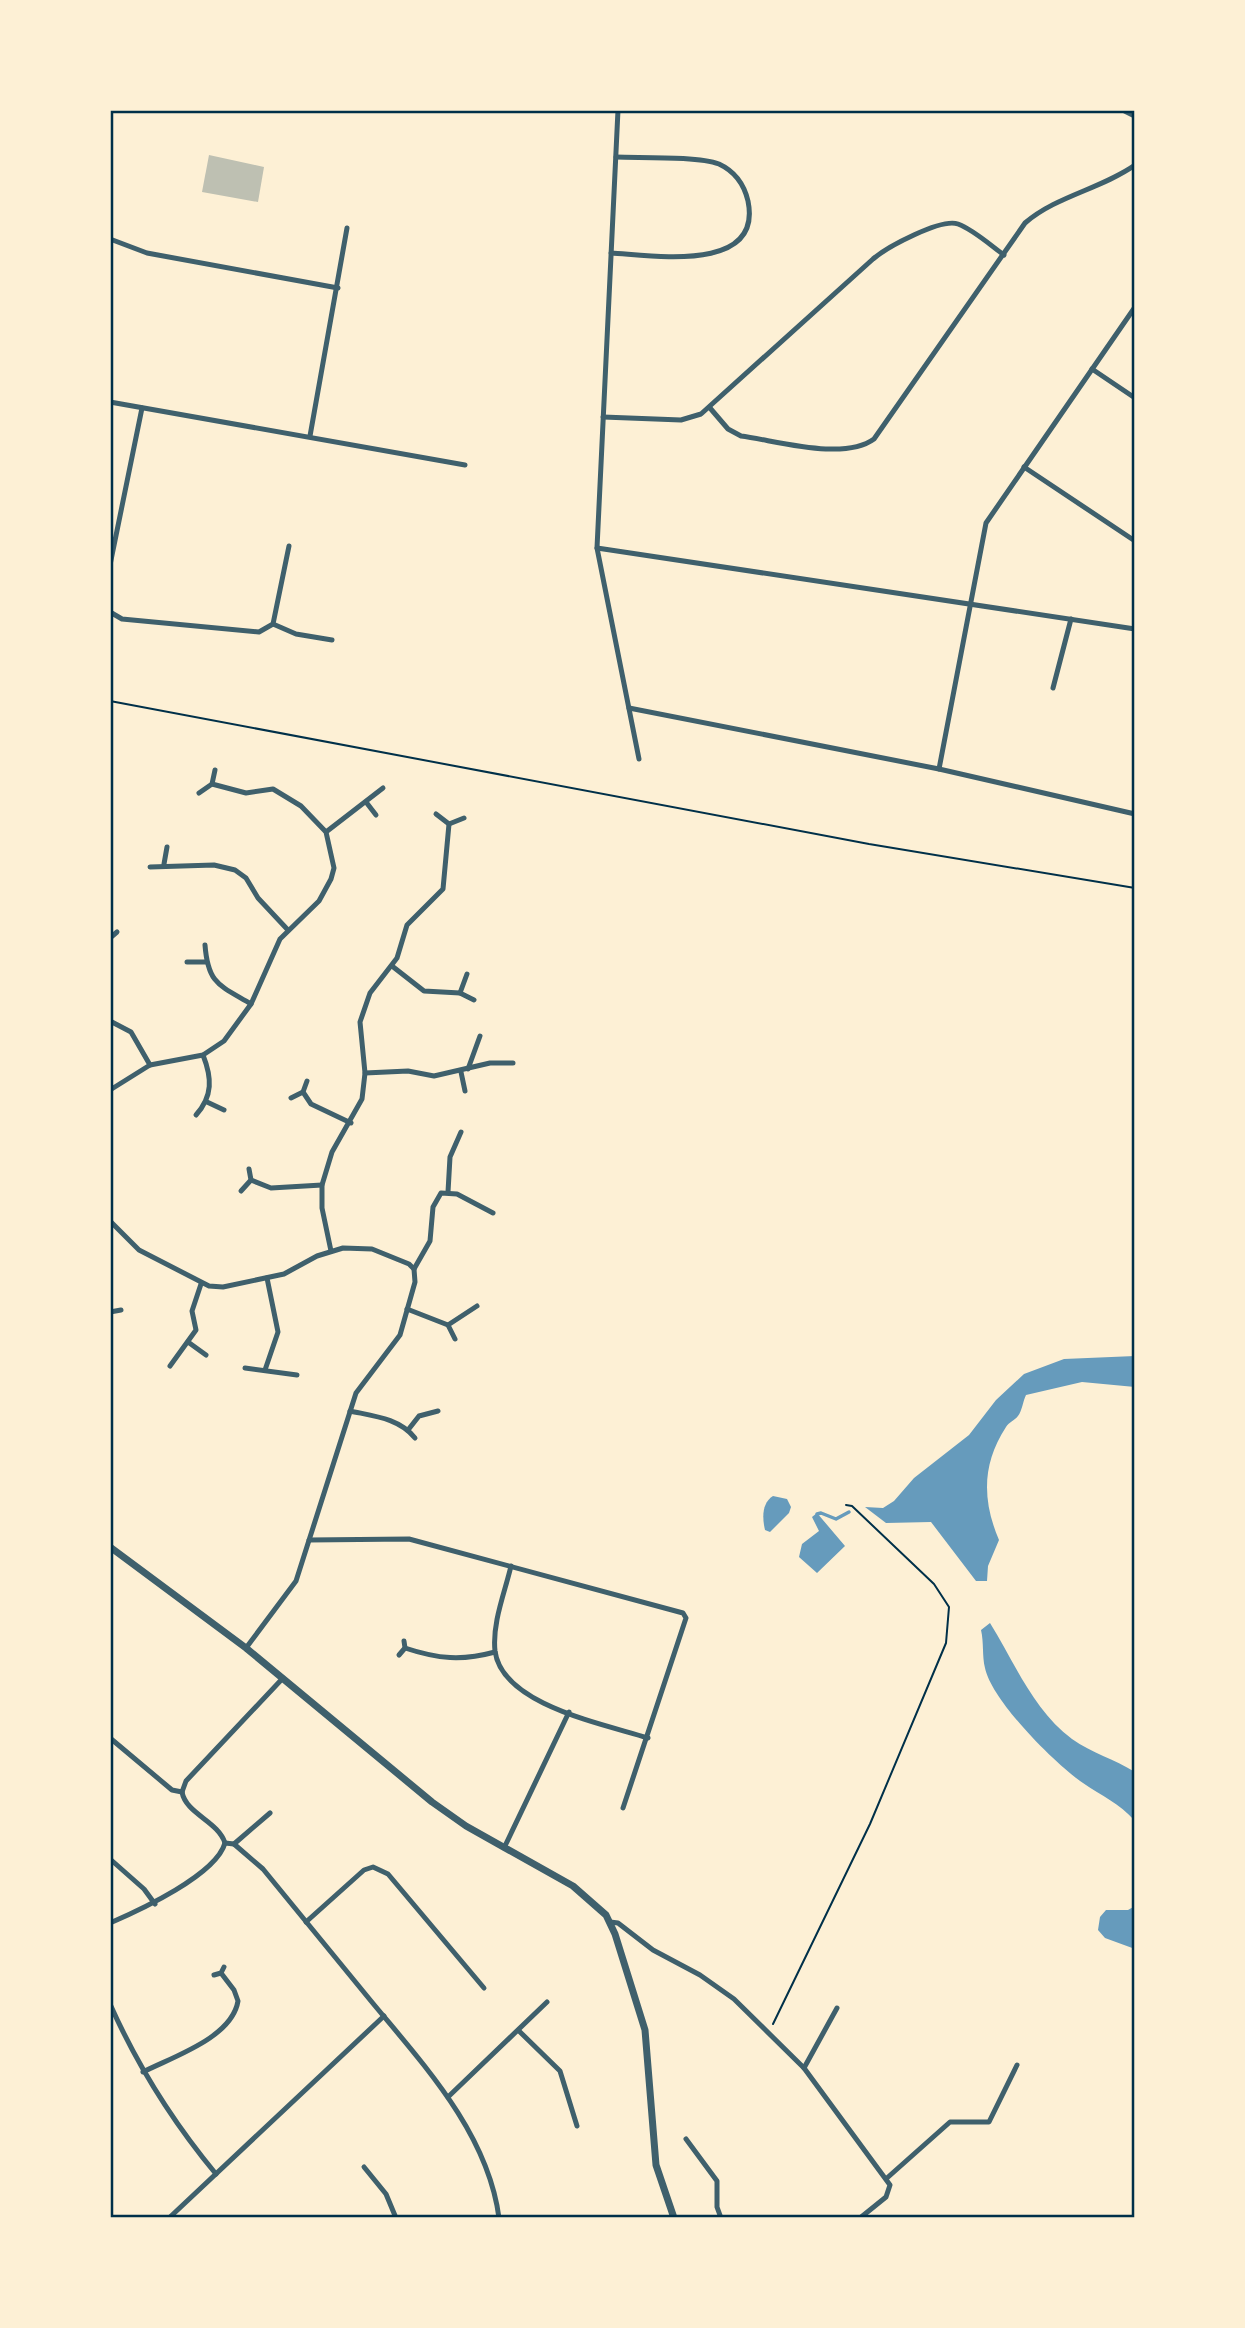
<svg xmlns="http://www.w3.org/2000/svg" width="1245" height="2328" font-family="Lora,serif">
	<rect width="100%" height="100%" fill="#fdf0d5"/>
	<g fill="#669bbc">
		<path d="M1135,1356V1387L1082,1382L1026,1395C1023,1401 1022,1411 1018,1416C1015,1420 1009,1422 1006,1427C982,1464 982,1500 999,1540L988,1566L987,1581H976L931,1522L886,1523L865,1507L883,1508L894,1501L914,1478L969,1435L996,1400L1024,1374L1064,1359Z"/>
		<path d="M773,1496L787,1499L791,1507L789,1513L770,1532L765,1530C762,1517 762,1503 773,1496Z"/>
		<path d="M817,1513L845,1546L817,1573L799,1557L802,1544L819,1531L812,1517Z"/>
		<path d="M990,1623C1015,1663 1033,1710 1072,1739C1092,1753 1114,1759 1135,1772V1821C1119,1803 1102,1796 1083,1783C1055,1764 992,1701 985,1668C982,1656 984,1643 981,1630Z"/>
		<path d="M1135,1906V1949L1105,1938L1098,1930L1100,1917L1106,1910H1128Z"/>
	</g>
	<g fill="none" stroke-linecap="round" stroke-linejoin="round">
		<path stroke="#669bbc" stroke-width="3.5" d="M817,1514L821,1513L836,1519L849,1512"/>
	</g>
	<path fill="#bec0b2" d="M209,155L264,167L258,202L202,192Z"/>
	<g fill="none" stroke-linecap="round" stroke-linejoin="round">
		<g stroke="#003049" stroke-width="2">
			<path d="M110,701L869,844L1135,888"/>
			<path d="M773,2024L870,1824L946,1643L949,1607L934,1584L852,1506L846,1505"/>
		</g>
		<g stroke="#3f606c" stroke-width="5">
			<path d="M618,110L597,548L639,759"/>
			<path d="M110,239L147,253L338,288"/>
			<path d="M611,253C651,255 763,274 748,201C744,184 734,171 719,164C698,156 641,158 616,157"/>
			<path d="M1092,369L1135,398"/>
			<path d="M110,402L465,465"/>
			<path d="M710,408L728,429L741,436C778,441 844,461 874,439L1025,223C1056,196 1101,189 1135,165"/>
			<path d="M603,417L681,420L701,414L873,259C887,247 941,218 958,224C974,230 990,245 1004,255"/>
			<path d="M310,436L347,228"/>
			<path d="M1024,467L1135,541"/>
			<path d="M597,548L1135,629"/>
			<path d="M110,565L142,408"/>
			<path d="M110,612L122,619L259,632L273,624L289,546"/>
			<path d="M273,624L296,634L332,640"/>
			<path d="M1053,688L1071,619"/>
			<path d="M629,708L939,769L1135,814"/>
			<path d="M939,769L986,523L1135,307"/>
			<path d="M199,793L212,784L215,770"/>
			<path d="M366,802L376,815"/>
			<path d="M436,814L449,824L464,818"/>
			<path d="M326,832L383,788"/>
			<path d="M164,864L167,847"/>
			<path d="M150,867L214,865L235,870L246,878L258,898L287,929"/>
			<path d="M110,938L117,932"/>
			<path d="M205,945C208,984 219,985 251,1004"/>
			<path d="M187,962H206"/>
			<path d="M392,966L424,991L460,993L474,1000"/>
			<path d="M460,993L467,974"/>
			<path d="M110,1021L131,1032L150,1065"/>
			<path d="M468,1069L480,1036"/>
			<path d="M461,1072L465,1091"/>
			<path d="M365,1073L408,1071L434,1076L490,1063H513"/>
			<path d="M110,1090L150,1065L203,1055L224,1041L251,1004L280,939L319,901L331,879L334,868L326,832L301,806L273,789L246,793L212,784"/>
			<path d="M303,1092L311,1104L351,1123"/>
			<path d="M291,1098L303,1092L307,1081"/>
			<path d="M207,1102L224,1110"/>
			<path d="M196,1115C213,1096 212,1078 203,1055"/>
			<path d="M251,1180L271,1188L322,1185"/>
			<path d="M241,1191L251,1180L249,1169"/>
			<path d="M448,1192L450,1157L461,1132"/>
			<path d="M110,1221L139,1250L209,1286L223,1287L284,1274L317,1256L343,1248L372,1249L409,1264L414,1269"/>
			<path d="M331,1251L322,1208V1185L332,1152L362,1099L365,1073L360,1022L370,993L397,958L407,925L443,889L449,824"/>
			<path d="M407,1309L448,1325"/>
			<path d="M110,1312L121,1310"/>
			<path d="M455,1339L448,1325L477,1306"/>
			<path d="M188,1342L206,1355"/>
			<path d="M170,1366L196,1330L192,1311L201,1284"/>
			<path d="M245,1368L297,1375"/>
			<path d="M265,1370L278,1332L267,1278"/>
			<path d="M350,1411C373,1416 399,1418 415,1438"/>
			<path d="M408,1430L419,1416L438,1411"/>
			<path d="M309,1540L409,1539L683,1613L686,1618L623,1808"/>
			<path d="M511,1566C505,1592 492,1623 495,1651C502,1705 604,1724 648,1738"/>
			<path d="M246,1648L296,1581L356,1393L400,1335L415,1282L414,1269L430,1241L433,1207L441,1193L457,1194L493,1213"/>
			<path d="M405,1648C438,1659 462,1661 495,1652"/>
			<path d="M399,1655L405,1648L404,1641"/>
			<path d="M110,1738L172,1790L182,1792"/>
			<path d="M182,1792L186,1781L283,1678"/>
			<path d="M182,1792C186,1814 218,1821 225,1843"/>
			<path d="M225,1843L234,1844L263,1869C299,1913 335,1957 371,2001C423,2064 488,2133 499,2218"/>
			<path d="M234,1844L270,1813"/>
			<path d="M504,1848L569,1712"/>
			<path d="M110,1859L144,1889L155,1904"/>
			<path d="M306,1922L364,1870L373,1867L388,1874L484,1988"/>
			<path d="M610,1922L618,1923L653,1950L700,1975L734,1999L804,2068L890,2185L886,2197L860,2218"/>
			<path d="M110,1923C140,1910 216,1875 225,1843"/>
			<path d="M214,1975L221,1973L224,1967"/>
			<path d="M110,2004C138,2067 172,2121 216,2174"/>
			<path d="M519,2031L560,2071L577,2126"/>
			<path d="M804,2068L837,2008"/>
			<path d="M143,2072C172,2057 232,2038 238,2001L234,1990L221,1973"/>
			<path d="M448,2097L547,2002"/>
			<path d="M686,2139L717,2181V2207L721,2218"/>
			<path d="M364,2167L386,2194L396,2218"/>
			<path d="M887,2178L950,2122H989L1017,2065"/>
			<path d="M110,2217L111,2218"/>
			<path d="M169,2218L384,2016"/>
		</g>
		<g stroke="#3f606c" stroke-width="7">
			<path d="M1125,110L1135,115"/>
			<path d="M110,1547L246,1648L432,1802L466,1826L573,1886L606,1915L615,1934L645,2030L656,2165L674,2218"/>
		</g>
	</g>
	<rect width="1245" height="2328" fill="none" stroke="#fdf0d5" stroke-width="224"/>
	<rect x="112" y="112" width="1021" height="2104" fill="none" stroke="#003049" stroke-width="2.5"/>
</svg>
